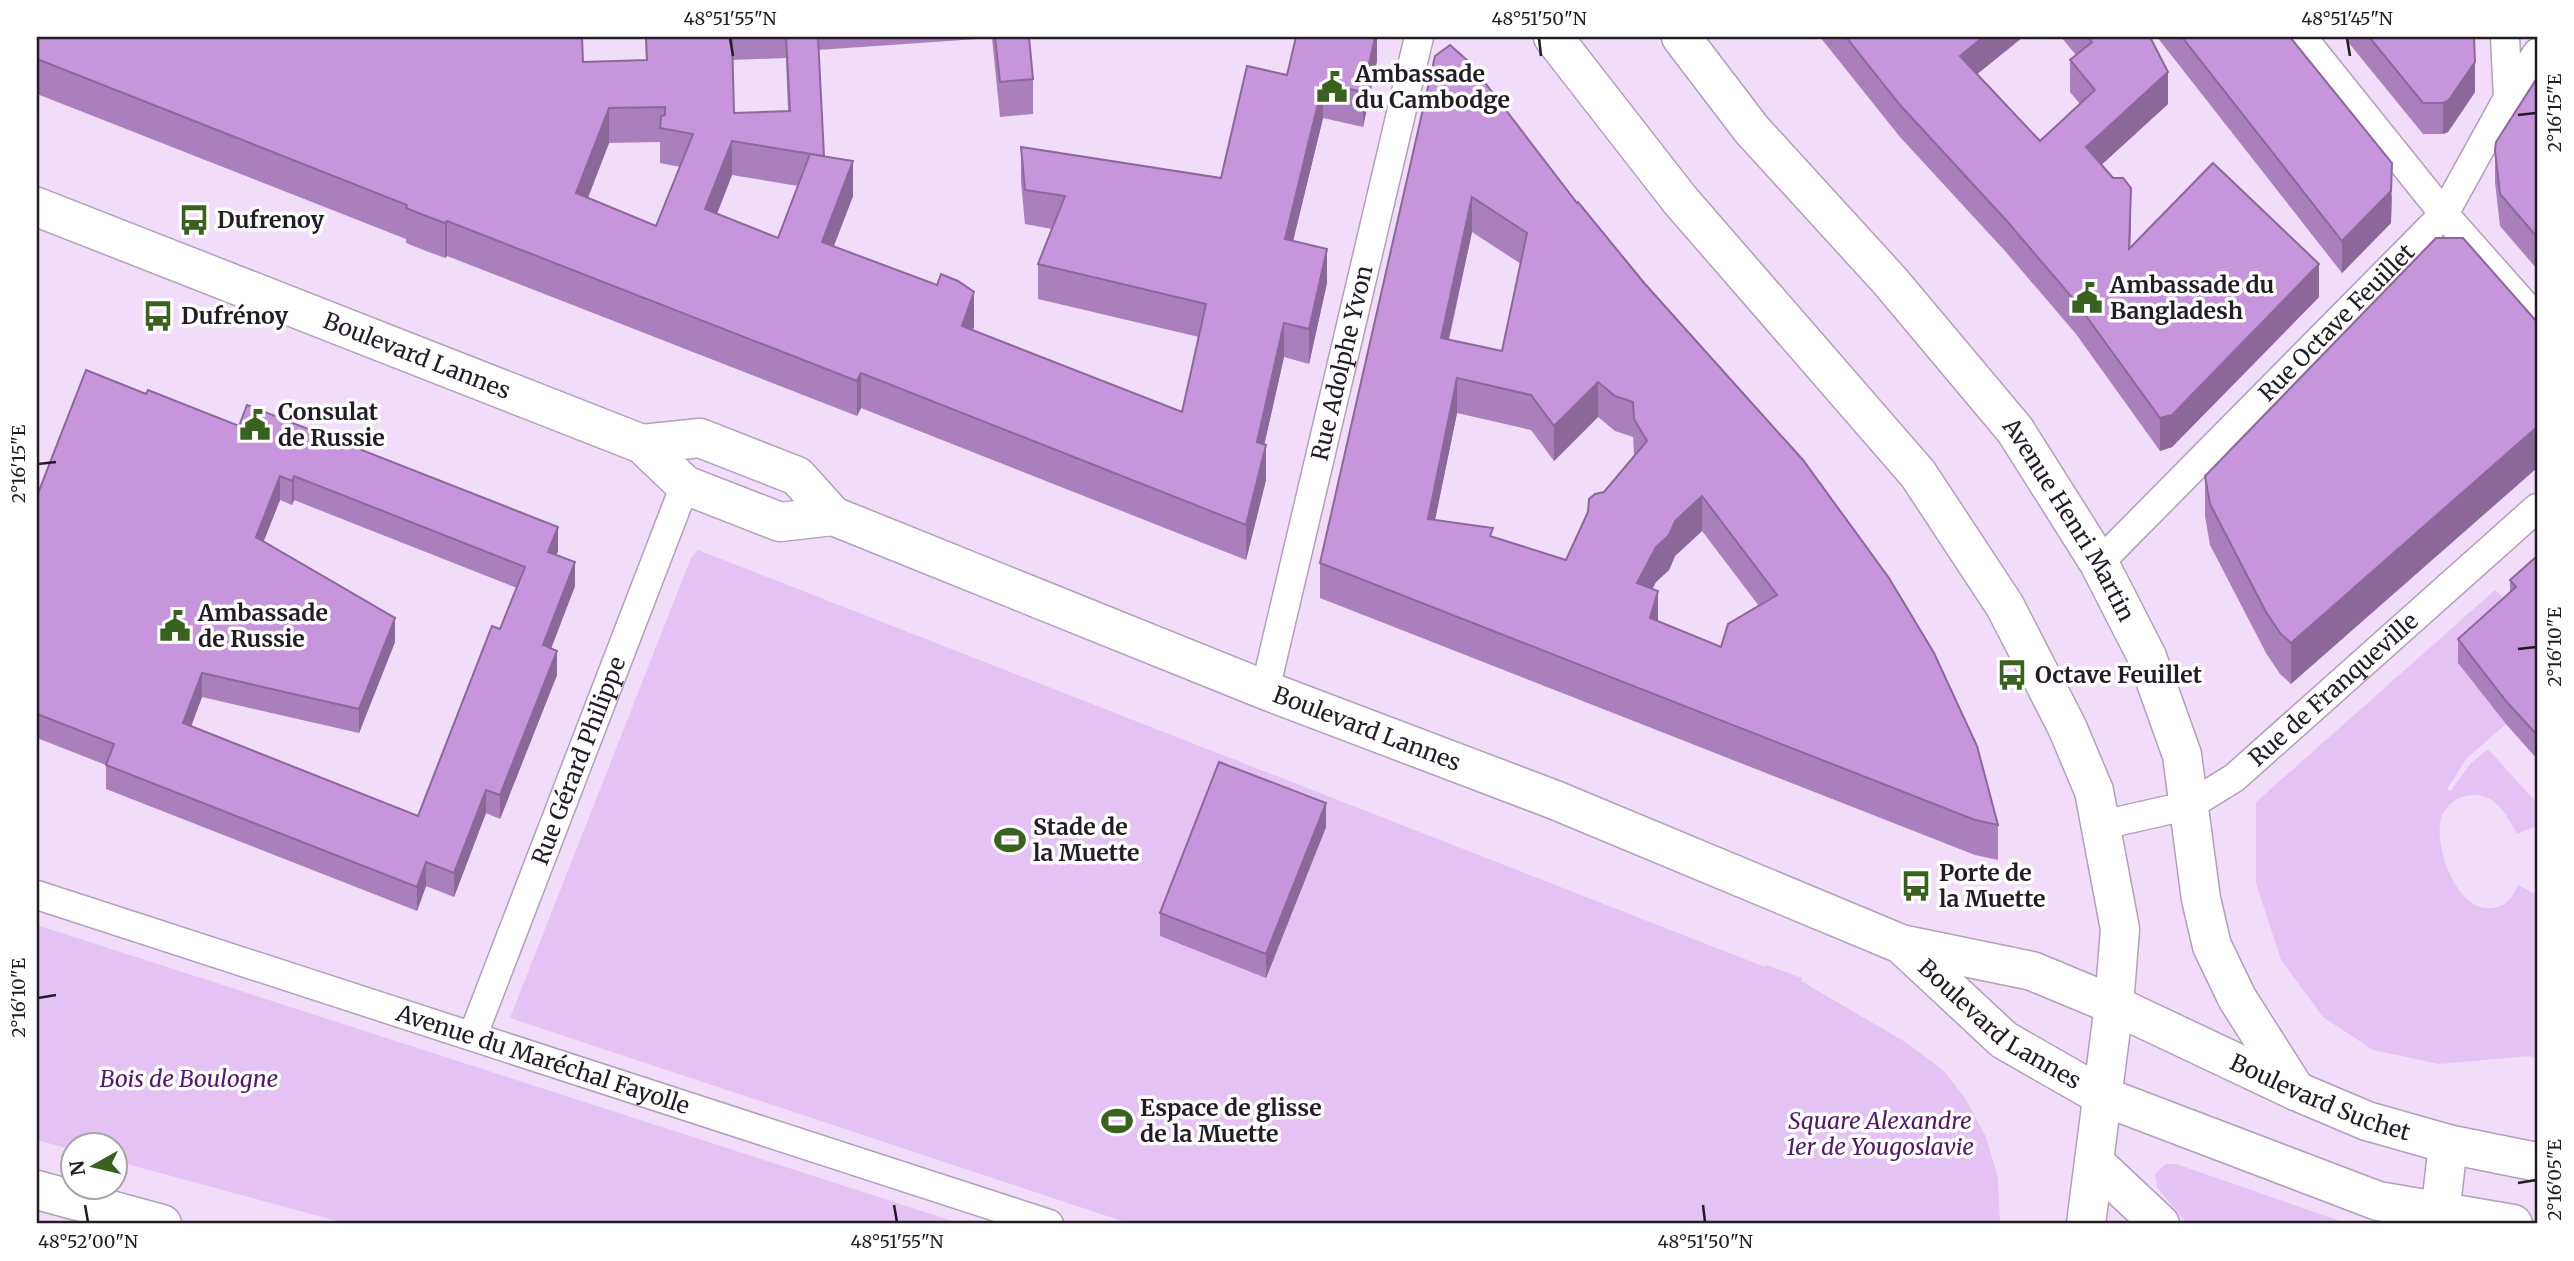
<svg xmlns="http://www.w3.org/2000/svg" width="2574" height="1261" font-family="Merriweather,serif">
	<rect width="100%" height="100%" fill="#f1dcfa"/>
	<g fill="#e5c2f4">
		<path d="M698,550L1765,967L1766,965L1802,978L1801,981L1907,1043L1944,1071L1965,1098L1986,1137L1998,1178L2000,1224H1131L510,1018L691,558Z"/>
		<path d="M2495,590L2516,611L2458,663L2506,724L2466,759L2447,789L2451,791L2470,764L2488,749L2537,803V826L2517,834C2506,813 2493,790 2466,796C2455,798 2446,806 2442,816C2432,842 2455,907 2487,908C2504,909 2512,899 2518,885L2537,895V1058L2529,1056L2439,1064L2373,1050L2323,1017L2281,960L2256,883V802Z"/>
		<path d="M37,925L962,1224H348L116,1161V1146H74L73,1150L37,1140Z"/>
		<path d="M2166,1164H2176L2349,1224H2187L2157,1187L2155,1174Z"/>
	</g>
	<g fill="none" stroke-linecap="round" stroke-linejoin="round">
		<defs>
			<g id="minor">
				<path d="M2302,37L2444,214L2537,319"/>
				<path d="M2505,37L2508,98"/>
				<path id="s1" d="M2099,563L2444,214L2508,98L2537,53"/>
				<path id="s2" d="M1265,690L1419,37"/>
				<path id="s3" d="M2102,825L2190,805L2234,778L2537,508"/>
				<path id="s4" d="M37,895L1049,1224"/>
				<path id="s5" d="M473,1035L685,485"/>
			</g>
			<g id="secondary">
				<path d="M1553,37L1680,200L1918,474L2005,606L2067,727L2094,791L2120,929L2114,1005L2086,1224"/>
				<path id="s6" d="M1681,37L1752,130L1890,281L2015,430L2099,563L2147,657L2182,755L2201,899L2212,946L2237,998L2296,1091"/>
				<path d="M2094,1162L2160,1224"/>
				<path d="M2439,1224L2448,1144"/>
			</g>
			<g id="primary">
				<path id="s7" d="M37,207L642,444L685,485L780,522L833,516"/>
				<path id="s8" d="M642,444L700,438L797,476L833,516L1265,690L1555,800L1901,944L2032,971L2114,1005L2296,1091L2367,1121L2448,1144L2537,1162"/>
				<path id="s9" d="M1901,944L2004,1040L2102,1096L2378,1201L2513,1224"/>
			</g>
			<path id="trunk" d="M37,1190L162,1224"/>
		</defs>
		<use href="#minor" stroke="#b29fbb" stroke-width="31"/>
		<use href="#secondary" stroke="#b29fbb" stroke-width="41"/>
		<use href="#primary" stroke="#b29fbb" stroke-width="41"/>
		<use href="#trunk" stroke="#b29fbb" stroke-width="41"/>
		<use href="#minor" stroke="#fff" stroke-width="28"/>
		<use href="#secondary" stroke="#fff" stroke-width="38"/>
		<use href="#primary" stroke="#fff" stroke-width="38"/>
		<use href="#trunk" stroke="#fff" stroke-width="38"/>
	</g>
	<g fill="#aa80bc" fill-rule="evenodd">
		<path d="M37,37L583,62L646,60L645,37H1029L1033,79V114L1000,117L992,38L818,50L824,156L853,196L834,246L974,326L973,330L1182,412L1199,337L1038,299V264L1052,229L1025,224L1021,182V147L1221,178L1287,75L1377,37V61L1363,127L1323,118L1293,241L1327,283L1309,364L1284,357L1264,445L1266,480L1246,560L861,408L857,416L447,256L445,258L426,251L406,243V239L37,94ZM786,58L788,111L734,113L732,60ZM660,142V163L680,167L656,226L588,198L609,143ZM732,175L798,186L778,238L717,214Z"/>
		<path d="M1820,37H2023L1977,74L2040,141L2080,104L2070,92V60L2076,55L2061,37H2150L2168,104L2101,165L2131,220L2130,248L2319,297L2172,447L2160,451L2076,334L2005,251L1900,137Z"/>
		<path d="M2157,37H2290L2392,196L2391,223L2342,273Z"/>
		<path d="M2344,37H2474L2475,92L2448,132L2443,134H2423Z"/>
		<path d="M1435,56L1998,825V860L1975,855L1320,598V563ZM1472,232L1521,264L1502,351L1449,340ZM1457,413L1531,430L1554,461L1598,417L1615,431L1633,437L1634,454L1635,456L1604,492L1566,560L1435,520ZM1702,531L1759,606L1721,647L1658,621L1652,589L1656,582L1669,570L1675,556Z"/>
		<path d="M2537,78V269L2500,226L2495,182V150Z"/>
		<path d="M2436,238L2291,684L2280,674L2266,653L2210,545L2205,516V476Z"/>
		<path d="M146,394L239,426L558,551L556,555L575,586L551,649L557,675L500,819L486,813L454,897L426,886L417,911L106,789V765L37,738V496ZM280,500L292,505L294,500L517,588L500,629L418,816L191,727L202,697L359,733L395,642L263,542Z"/>
		<path d="M2537,556V759L2506,724L2458,663V639L2510,593V580Z"/>
		<path d="M1326,827L1266,978L1160,936V913Z"/>
	</g>
	<g fill="#8b6899">
		<path d="M1375,37H1377V61L1363,127V92Z"/>
		<path d="M1983,37H2023L1960,88V56Z"/>
		<path d="M2475,62V92L2448,132L2443,134V103Z"/>
		<path d="M2168,72V104L2086,179V147Z"/>
		<path d="M1323,83V118L1285,274V239Z"/>
		<path d="M609,108V143L576,228V193Z"/>
		<path d="M732,141V175L705,244V209Z"/>
		<path d="M853,161V196L822,276V242Z"/>
		<path d="M2392,163L2391,223L2342,273V241Z"/>
		<path d="M2131,188V220L2129,281V249Z"/>
		<path d="M1472,197V232L1441,373V338Z"/>
		<path d="M447,221V256L445,258V223Z"/>
		<path d="M1327,249V283L1309,364V329Z"/>
		<path d="M2319,264V297L2172,447L2160,451V418Z"/>
		<path d="M974,292V326L962,361V326Z"/>
		<path d="M1284,323V357L1257,477V442Z"/>
		<path d="M861,373V408L857,416V381Z"/>
		<path d="M1457,378V413L1428,554V519Z"/>
		<path d="M1598,382V417L1554,461V426Z"/>
		<path d="M2537,427V468L2291,684V643Z"/>
		<path d="M1266,445V480L1246,560V525Z"/>
		<path d="M280,476V500L256,561V537Z"/>
		<path d="M294,476V500L292,505V481Z"/>
		<path d="M1702,496V531L1675,556L1669,570L1656,582L1637,618V583L1656,547L1675,521Z"/>
		<path d="M558,527V551L548,576V552Z"/>
		<path d="M575,562V586L543,669V645Z"/>
		<path d="M1658,591V626L1650,618Z"/>
		<path d="M395,618V642L359,733V709Z"/>
		<path d="M557,651V675L500,819V795Z"/>
		<path d="M202,673V697L183,747V723Z"/>
		<path d="M486,790V813L454,897V873Z"/>
		<path d="M1326,803V827L1266,978V954Z"/>
		<path d="M426,862V886L417,911V887Z"/>
	</g>
	<g fill="#c695db" stroke="#8b6899" stroke-width="2" fill-rule="evenodd">
		<path d="M37,37H582L583,62L647,60L646,37H732L734,113L790,111L786,37H818L824,156L732,141L705,209L778,238L810,154L853,161L822,242L937,285L941,274L958,281L974,292L962,326L1182,412L1206,304L1038,264L1065,196L1025,190L1021,147L1221,178L1247,66L1287,75L1296,37H1375L1363,92L1323,83L1285,239L1327,249L1309,329L1284,323L1257,442L1266,445L1246,525L861,373L857,381L447,221L445,223L426,216L406,208L407,205L37,59ZM665,107V115L661,116L660,128L693,134L656,226L576,193L609,108Z"/>
		<path d="M995,37H1029L1033,79L1000,82Z"/>
		<path d="M1846,37H1983L1960,56L2040,141L2095,90L2070,60L2092,42L2088,37H2150L2168,72L2086,147L2113,178H2123L2131,188L2129,249L2213,163L2319,264L2172,415L2160,418L2076,302L2005,219L1900,105Z"/>
		<path d="M2182,37H2290L2392,163L2391,191L2342,241Z"/>
		<path d="M2369,37H2474L2475,62L2448,101L2443,103H2423Z"/>
		<path d="M1450,45L1469,62L1577,203L1578,202L1645,284L1803,460L1889,578L1934,653L1977,746L1998,825L1975,820L1320,563L1435,56ZM1472,197L1527,233L1502,351L1441,338ZM1457,378L1531,395L1554,426L1598,382L1615,396L1633,402L1634,419L1647,441L1604,492L1595,494L1589,499L1588,512L1566,560L1490,536L1493,528L1428,519ZM1702,496L1777,595L1728,624L1721,647L1650,618L1658,591L1637,583L1656,547L1669,535L1675,521Z"/>
		<path d="M2537,78V237L2500,194L2495,150L2496,142Z"/>
		<path d="M2436,238H2463L2537,322V427L2291,643L2280,633L2266,612L2210,504L2205,476Z"/>
		<path d="M86,370L146,394L148,390L239,426L247,405L558,527L548,552L575,562L543,645L557,651L500,795L486,790L454,873L426,862L417,887L106,765L114,744L37,714V496ZM280,476L292,481L294,476L525,567L500,629L492,626L418,816L183,723L202,673L359,709L395,618L256,537Z"/>
		<path d="M2537,556V735L2506,701L2458,639L2516,587L2510,580Z"/>
		<path d="M1219,762L1326,803L1266,954L1160,913Z"/>
	</g>
	<path fill="none" stroke="#231b26" stroke-width="2.5" d="M730,38L733,56M1539,38L1541,56M2347,38L2350,56M2518,115L2536,113M38,464L56,462M2518,649L2536,647M38,998L56,995M2518,1183L2536,1180M85,1205L88,1222M894,1205L897,1222M1703,1205L1705,1222"/>
	<defs>
		<symbol id="civic-bare" viewBox="-9 -9 18 18"><path d="M-.6-6.5H3V-4.5H.6V-3L4-1V1h2V6H-6V1h2V-1L-.6-3ZM-1.2 2.5V6h2.4V2.5Z" fill="#39621e" stroke="#fff" stroke-width="2.5" paint-order="stroke"/></symbol>
		<symbol id="bus-bare" viewBox="-9 -9 18 18"><path d="M-5-6H5V4H4V6H2V4H-2V6H-4V4H-5ZM-3.5-4V0h7V-4ZM-3.5 1.2v1.5H-2V1.2ZM2 1.2v1.5H3.5V1.2Z" fill="#39621e" stroke="#fff" stroke-width="2.5" paint-order="stroke"/></symbol>
		<symbol id="stadium-bare" viewBox="-9 -9 18 18"><path d="M0-5a6.5 5 0 1 0 0 10a6.5 5 0 1 0 0-10ZM-3.5-1.8h7v3.6h-7Z" fill="#39621e" stroke="#fff" stroke-width="2.5" paint-order="stroke"/></symbol>
	</defs>
	<g fill-rule="evenodd">
		<use href="#civic-bare" x="1310" y="65" width="44" height="44"/>
		<use href="#bus-bare" x="172" y="198" width="44" height="44"/>
		<use href="#civic-bare" x="2065" y="276" width="44" height="44"/>
		<use href="#bus-bare" x="136" y="294" width="44" height="44"/>
		<use href="#civic-bare" x="233" y="403" width="44" height="44"/>
		<use href="#civic-bare" x="153" y="604" width="44" height="44"/>
		<use href="#bus-bare" x="1990" y="653" width="44" height="44"/>
		<use href="#stadium-bare" x="988" y="818" width="44" height="44"/>
		<use href="#bus-bare" x="1894" y="864" width="44" height="44"/>
		<use href="#stadium-bare" x="1095" y="1099" width="44" height="44"/>
	</g>
	<g text-anchor="middle" stroke-width="7" stroke-linejoin="round" paint-order="stroke">
		<g font-size="23" font-weight="bold" fill="#231b26" stroke="#fff" text-anchor="start">
			<text x="1355" y="82">Ambassade<tspan x="1355" dy="26">du Cambodge</tspan></text>
			<text x="217" y="228">Dufrenoy</text>
			<text x="2110" y="293">Ambassade du<tspan x="2110" dy="26">Bangladesh</tspan></text>
			<text x="181" y="324">Dufrénoy</text>
			<text x="278" y="420">Consulat<tspan x="278" dy="26">de Russie</tspan></text>
			<text x="198" y="621">Ambassade<tspan x="198" dy="26">de Russie</tspan></text>
			<text x="2035" y="683">Octave Feuillet</text>
			<text x="1033" y="835">Stade de<tspan x="1033" dy="26">la Muette</tspan></text>
			<text x="1939" y="881">Porte de<tspan x="1939" dy="26">la Muette</tspan></text>
			<text x="1140" y="1116">Espace de glisse<tspan x="1140" dy="26">de la Muette</tspan></text>
		</g>
		<g font-size="23" fill="#231b26" stroke="#fff">
			<text dy="8" stroke="none"><textPath href="#s1" startOffset="338">Rue Octave Feuillet</textPath></text>
			<text dy="8" stroke="none"><textPath href="#s7" startOffset="408">Boulevard Lannes</textPath></text>
			<text dy="8" stroke="none"><textPath href="#s2" startOffset="336">Rue Adolphe Yvon</textPath></text>
			<text dy="8" stroke="none"><textPath href="#s6" startOffset="621">Avenue Henri Martin</textPath></text>
			<text dy="8" stroke="none"><textPath href="#s3" startOffset="275">Rue de Franqueville</textPath></text>
			<text dy="8" stroke="none"><textPath href="#s8" startOffset="791">Boulevard Lannes</textPath></text>
			<text dy="8" stroke="none"><textPath href="#s5" startOffset="294">Rue Gérard Philippe</textPath></text>
			<text dy="8" stroke="none"><textPath href="#s9" startOffset="128">Boulevard Lannes</textPath></text>
			<text dy="8" stroke="none"><textPath href="#s4" startOffset="532">Avenue du Maréchal Fayolle</textPath></text>
			<text dy="8" stroke="none"><textPath href="#s8" startOffset="1816">Boulevard Suchet</textPath></text>
		</g>
		<g font-size="23" font-style="italic" fill="#54166a" stroke="#fff">
			<text x="189" y="1087">Bois de Boulogne</text>
			<text x="1880" y="1129">Square Alexandre<tspan x="1880" dy="26">1er de Yougoslavie</tspan></text>
		</g>
	</g>
	<rect width="2574" height="1261" fill="none" stroke="#ffffff" stroke-width="77"/>
	<g transform="translate(94 1166) rotate(262)"><circle r="33" fill="#ffffff" stroke="#a7a4a8" stroke-width="2"/>
	<path d="M0-5L12 26L0 18L-12 26Z" fill="#39621e"/>
	<text y="-10" font-size="19" font-weight="bold" text-anchor="middle" fill="#231b26">N</text>
	</g>
	<rect x="38" y="38" width="2498" height="1184" fill="none" stroke="#231b26" stroke-width="2.5"/>
	<g font-size="18" text-anchor="middle" fill="#231b26">
		<text x="730" y="25">48°51'55"N</text>
		<text x="1539" y="25">48°51'50"N</text>
		<text x="2347" y="25">48°51'45"N</text>
		<text transform="translate(2555 113) rotate(-90)" y="6">2°16'15"E</text>
		<text transform="translate(19 464) rotate(-90)" y="6">2°16'15"E</text>
		<text transform="translate(2555 647) rotate(-90)" y="6">2°16'10"E</text>
		<text transform="translate(19 998) rotate(-90)" y="6">2°16'10"E</text>
		<text transform="translate(2555 1180) rotate(-90)" y="6">2°16'05"E</text>
		<text x="88" y="1248">48°52'00"N</text>
		<text x="897" y="1248">48°51'55"N</text>
		<text x="1705" y="1248">48°51'50"N</text>
	</g>
</svg>
